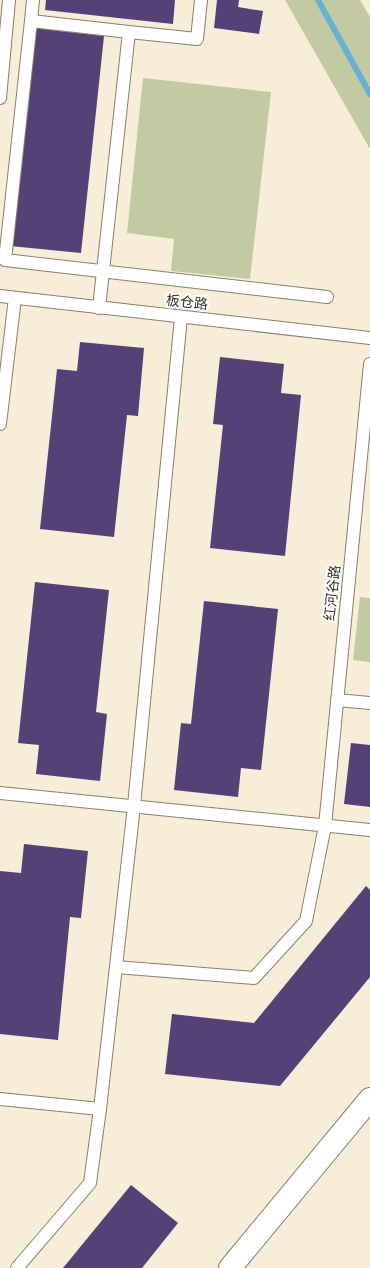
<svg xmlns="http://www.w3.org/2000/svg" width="370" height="1268" font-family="Lora,'Noto Sans SC',serif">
	<rect width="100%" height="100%" fill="#f7edd9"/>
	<g fill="#c2caa1">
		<path d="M285,0H360L370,17V149Z"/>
		<path d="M143,78L271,92L250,279L171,271L174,239L127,233Z"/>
		<path d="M360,597L370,598V662L353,660Z"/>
	</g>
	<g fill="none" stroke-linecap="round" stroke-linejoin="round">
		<path stroke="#67b1d2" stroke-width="6" d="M318,0L370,94"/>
	</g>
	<g fill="#544176">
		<path d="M46,0H175L173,24L45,10Z"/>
		<path d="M217,0H239L238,7L263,11L259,34L214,28Z"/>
		<path d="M33,28L104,36L81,253L10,246Z"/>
		<path d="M80,342L144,348L138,416L127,415L114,537L40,529L57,369L77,371Z"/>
		<path d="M220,357L284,364L281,393L301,395L285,556L210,548L223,425L213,424Z"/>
		<path d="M35,582L109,590L96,712L107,714L100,781L36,774L39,745L18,743Z"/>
		<path d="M204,601L278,609L261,770L241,768L238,797L174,790L181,723L191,724Z"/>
		<path d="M351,743L370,745V807L344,804Z"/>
		<path d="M24,844L88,851L81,918L70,917L58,1040L0,1034V871L21,873Z"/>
		<path d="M366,886L370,890V977L280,1086L165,1074L172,1014L254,1023Z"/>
		<path d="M131,1185L178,1223L142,1268H63Z"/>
	</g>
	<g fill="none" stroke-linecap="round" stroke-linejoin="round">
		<defs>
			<g id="lane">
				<path d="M31,21L33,0"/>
				<path d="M129,32L197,39L201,0"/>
				<path d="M0,98L9,0"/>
				<path d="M0,296L370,338"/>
				<path d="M99,308L103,271L129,32L31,21L5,260L327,297"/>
				<path d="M0,424L15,298"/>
				<path d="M337,700L370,703"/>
				<path d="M0,793L370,830"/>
				<path d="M116,967L254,978L306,921L325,826L370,364"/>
				<path d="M0,1099L100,1109L134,806L181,317"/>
				<path d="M17,1268L90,1183L100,1109"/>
			</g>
			<path id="street" d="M230,1268L370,1099"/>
		</defs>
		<use href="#lane" stroke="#887f6e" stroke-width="14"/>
		<use href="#street" stroke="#887f6e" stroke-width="24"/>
		<use href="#lane" stroke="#fff" stroke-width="12"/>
		<use href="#street" stroke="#fff" stroke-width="22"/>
	</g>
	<g text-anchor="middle" stroke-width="4" stroke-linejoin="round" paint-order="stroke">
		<g font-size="14" fill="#39352d" stroke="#fff">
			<text transform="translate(187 302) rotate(6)" y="5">板仓路</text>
			<text transform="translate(332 593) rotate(-84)" y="5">红河谷路</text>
		</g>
	</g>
</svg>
